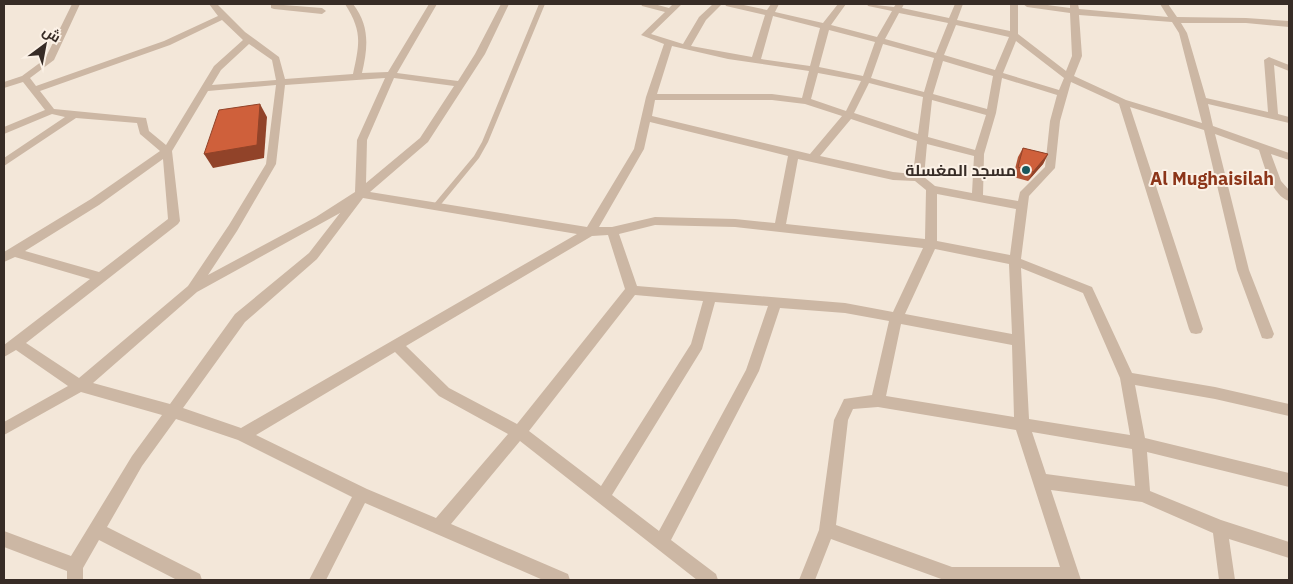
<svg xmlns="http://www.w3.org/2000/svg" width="1293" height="584" font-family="'IBM Plex Sans',Cairo,sans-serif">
	<rect width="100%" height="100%" fill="#f3e7d9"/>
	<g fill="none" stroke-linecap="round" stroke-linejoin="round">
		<path fill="#ccb7a4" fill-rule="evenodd" d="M539,4H545L488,142L479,158L438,208H434L433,206L434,204L474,156L482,142Z"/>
		<g fill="#ccb7a4" fill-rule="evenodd">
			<path d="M72,4H80L54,60L30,78L36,86L164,41L218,16L209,4H217L245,32L279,57L285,79L353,74C360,42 362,31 345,4H353C370,26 368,47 362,73L388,72L429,4H437L397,73L458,81L475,54L501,4H509L485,54L428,142L370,192L587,227L634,149L646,97L664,44L641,35L665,12L642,6L641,4H654L669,8L673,4H682L651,34L683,44L699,17L713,4H722L706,20L691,46L752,57L765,15L726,6L725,4H739L767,10L771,4H779L775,12L823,23L838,4H846L831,25L877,37L892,11L868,6L867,4L894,7L896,4H904L902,8L949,18L955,4H963L957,20L1010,31V4H1018V34L1066,71L1072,56L1070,13L1027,7L1023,4H1040L1070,8V4H1078L1079,9L1168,17L1160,4H1168L1177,17L1246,18L1289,21V27L1246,23H1181L1187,33L1206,98L1268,112L1264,60L1269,57L1289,65V71L1274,65L1278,114L1289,117V123L1208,104L1213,126L1289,153V160L1271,154L1281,181L1289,190V201C1272,196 1264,165 1259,150L1215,134L1249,270L1274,334L1272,338L1267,339L1262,338L1237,270L1204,130L1130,107L1203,329L1201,333L1196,334L1191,333L1189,329L1119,104L1071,82L1060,121L1055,168L1029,196L1021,259L1092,287L1132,373L1215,387L1289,404V416L1215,399L1135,385L1145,438L1289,473V487L1147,452L1150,491L1221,520L1289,542V558L1229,539L1235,580H1219L1213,533L1142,502L1051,490L1081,580H944L831,539L815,580H799L819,530L834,420L844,399L872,395L889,321L845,313L780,308L759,371L671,540L716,574L718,580H697L520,441L451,524L568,574L570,580H543L365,503L326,580H309L352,497L238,440L176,419L142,466L107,527L200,574L202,580H177L99,540L83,568V580H67V571L4,547V531L71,556L132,456L162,415L81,392L4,435V422L68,386L16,350L4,357V345L90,279L15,257L4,262V252L91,199L160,151L140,134L137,123L76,118L4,166V158L65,117L52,114L4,134V127L45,110L23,82L4,88V82L22,76L45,59ZM899,13L948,23L936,53L885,39ZM1079,15L1172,22L1179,33L1202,123L1126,100L1074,76L1082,56ZM773,16L820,28L810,66L761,59ZM222,20L243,40L214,66L166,145L149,131L146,118L54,109L40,91L170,45ZM956,25L1009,37L995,70L944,55ZM829,30L875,42L863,76L819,67ZM1016,41L1064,78L1059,90L1003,73ZM249,44L272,60L276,80L212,85L221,70ZM883,44L934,58L924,92L871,78ZM672,46L728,59L809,71L802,98L772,94H657ZM943,61L993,76L987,109L933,94ZM818,73L861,81L846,111L811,99ZM385,78L357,140L355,192L316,217L208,275L237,231L276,164L285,85ZM394,78L454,86L420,138L366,183L367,140ZM1002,78L1057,95L1050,121L1045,167L1020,192L1018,201L983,195L984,154L996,113ZM869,83L923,97L918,134L854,113ZM276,85L266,164L229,225L188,286L79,378L26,343L178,224L180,221L172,151L208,91ZM655,100H772L805,104L842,116L810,154L652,116ZM932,100L986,115L975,150L928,137ZM851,119L917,141L913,174L893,172L820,156ZM650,122L788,156L775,223L735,219L655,217L612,227H599L644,149ZM927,144L974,156L972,193L935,186L924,177ZM163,159L168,219L99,272L25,251L99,205ZM798,159L893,180L915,181L926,190L925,239L786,224ZM937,194L1016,209L1010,255L937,241ZM363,198L577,234L241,428L183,408L245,322L317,259ZM340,213L309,253L235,314L170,404L93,383L197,292ZM655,225L735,227L923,248L893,312L845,303L637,286L619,234ZM608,235L625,289L517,424L449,388L406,346L592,236ZM935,249L1009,264L1012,334L905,314ZM1021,268L1083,293L1120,378L1130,435L1029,419ZM635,295L703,301L691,344L601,486L529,431ZM715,302L768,306L746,370L659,531L612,495L702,349ZM901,324L1012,345L1014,417L886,396ZM395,352L439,396L508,434L436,518L367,489L256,435ZM878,407L1016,430L1060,567H952L836,525L848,420L853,409ZM1032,432L1132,449L1135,486L1046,474Z"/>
			<path d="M271,4L322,8L326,11L322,14L274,9L271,8Z"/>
		</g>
	</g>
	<path fill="#b25333" d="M1023,148L1048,154L1043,164L1028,181L1013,177L1018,157Z"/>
	<g fill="#914329">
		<path d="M260,104L267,117L264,158L213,168L204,154Z"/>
		<path d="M1048,154L1043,164L1028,181L1033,172Z"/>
	</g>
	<g fill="#cf603b" stroke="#914329">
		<path d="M260,104L257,145L204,154L219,110Z"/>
		<path d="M1023,148L1048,154L1033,172L1018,167Z"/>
	</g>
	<circle fill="#19575c" stroke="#fbf1e6" stroke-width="2" cx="1026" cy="170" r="5"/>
	<g text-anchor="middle" stroke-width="4" stroke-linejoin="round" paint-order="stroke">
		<g font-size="16" font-weight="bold" fill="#372c26" stroke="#fbf1e6" text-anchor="end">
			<text x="1016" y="176">مسجد المغسلة</text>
		</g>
		<g font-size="18" font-weight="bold" fill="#8c3519" stroke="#fbf1e6">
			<text x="1212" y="185">Al Mughaisilah</text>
		</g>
	</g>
	<rect width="1293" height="584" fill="none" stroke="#372c26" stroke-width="10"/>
	<g transform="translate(45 45) rotate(32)" stroke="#fbf1e6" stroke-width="4" paint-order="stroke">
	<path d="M0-4L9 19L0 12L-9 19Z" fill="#372c26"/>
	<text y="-8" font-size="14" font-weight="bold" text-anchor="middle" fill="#372c26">ش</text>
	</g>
</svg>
